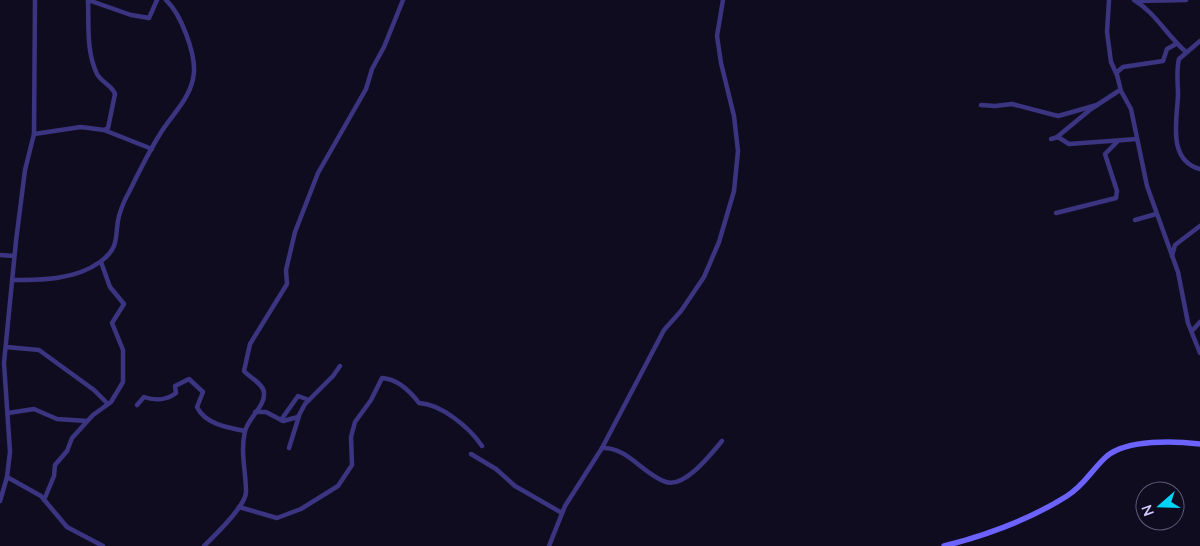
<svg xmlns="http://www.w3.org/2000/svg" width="1200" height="546" font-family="Lato,sans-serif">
	<rect width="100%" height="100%" fill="#100c20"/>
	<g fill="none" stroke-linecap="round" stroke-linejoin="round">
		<g stroke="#3b3581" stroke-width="4.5">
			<path d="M88,0L131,15L149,18L157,0"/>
			<path d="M1109,0L1107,32L1111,62L1117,75L1121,91L1131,109L1147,186L1178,272L1188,323L1200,353"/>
			<path d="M1134,0C1156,13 1167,36 1186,52"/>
			<path d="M1137,1L1186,0"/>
			<path d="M1200,41L1179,59C1176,71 1178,83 1178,95C1177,120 1167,160 1200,169"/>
			<path d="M1116,73L1123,67L1163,61L1167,49L1176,44"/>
			<path d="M981,105L995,106L1012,104L1058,116L1097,105"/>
			<path d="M104,130L152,149"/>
			<path d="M34,134L81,127L104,130L108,128L115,94C112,85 102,83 97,74C86,51 89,25 88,0"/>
			<path d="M1057,137L1091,109L1120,90"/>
			<path d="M1051,139L1058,137L1069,144L1137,139"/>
			<path d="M1056,213L1116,198L1117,191L1105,154L1117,142"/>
			<path d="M1135,220L1156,214"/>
			<path d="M0,255L14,256"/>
			<path d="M1172,256L1175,245L1200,226"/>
			<path d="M13,280C42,280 75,280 100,262C121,247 114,236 119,216C121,209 124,201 128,194C138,174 148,153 160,134C172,114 192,98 194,72C195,52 181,14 166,0"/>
			<path d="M1192,331L1200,322"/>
			<path d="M6,347L39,350L94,390L108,404"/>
			<path d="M137,405L144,397C155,401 167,400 176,393L175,386L189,379L203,392L197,407C205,424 228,428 245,431"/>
			<path d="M255,412H266L283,421L298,417L305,404L333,376L340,366"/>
			<path d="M8,413L34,409L57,419L87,421"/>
			<path d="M281,420L298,396L309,400"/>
			<path d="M289,448L299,416"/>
			<path d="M602,448C613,447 622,452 630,458C641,466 653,478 666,482C685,488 711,454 722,441"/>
			<path d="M471,454L496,469L515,486L562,513"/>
			<path d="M7,477L41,496L67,527L103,546"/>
			<path d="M44,500L54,476L55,465L67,451L72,438L93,415L111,402L123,382V350L112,323L124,304L110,287L101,262"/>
			<path d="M0,501L7,477L10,452L4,363L16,241L25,170L34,134L35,0"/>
			<path d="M239,507L277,518L301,509L338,486L352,465L351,437L355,422L371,400L382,378C397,379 410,391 419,403C441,404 469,427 482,446"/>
			<path d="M204,546C214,536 246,506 246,492C246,470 240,453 245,431C248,418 265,407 264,393C264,384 250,378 244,371L250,344L287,284L286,270L295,232L318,173L366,89L372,69L384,47L403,0"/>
			<path d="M549,546L565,506L602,448L664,330L681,311L704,277L719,242L734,191L738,151L734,116L721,63L717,36L723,0"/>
		</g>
		<path stroke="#6c62ff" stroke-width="5.5" d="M944,546C987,535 1029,520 1067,496C1084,486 1093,468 1107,456C1128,439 1175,441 1200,444"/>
	</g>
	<g transform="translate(1160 506) rotate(250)"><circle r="24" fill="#100c20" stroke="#5e5879"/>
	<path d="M0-4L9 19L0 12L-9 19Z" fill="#00d4f6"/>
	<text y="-8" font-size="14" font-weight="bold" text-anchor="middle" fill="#d3cbff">N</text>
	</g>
</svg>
